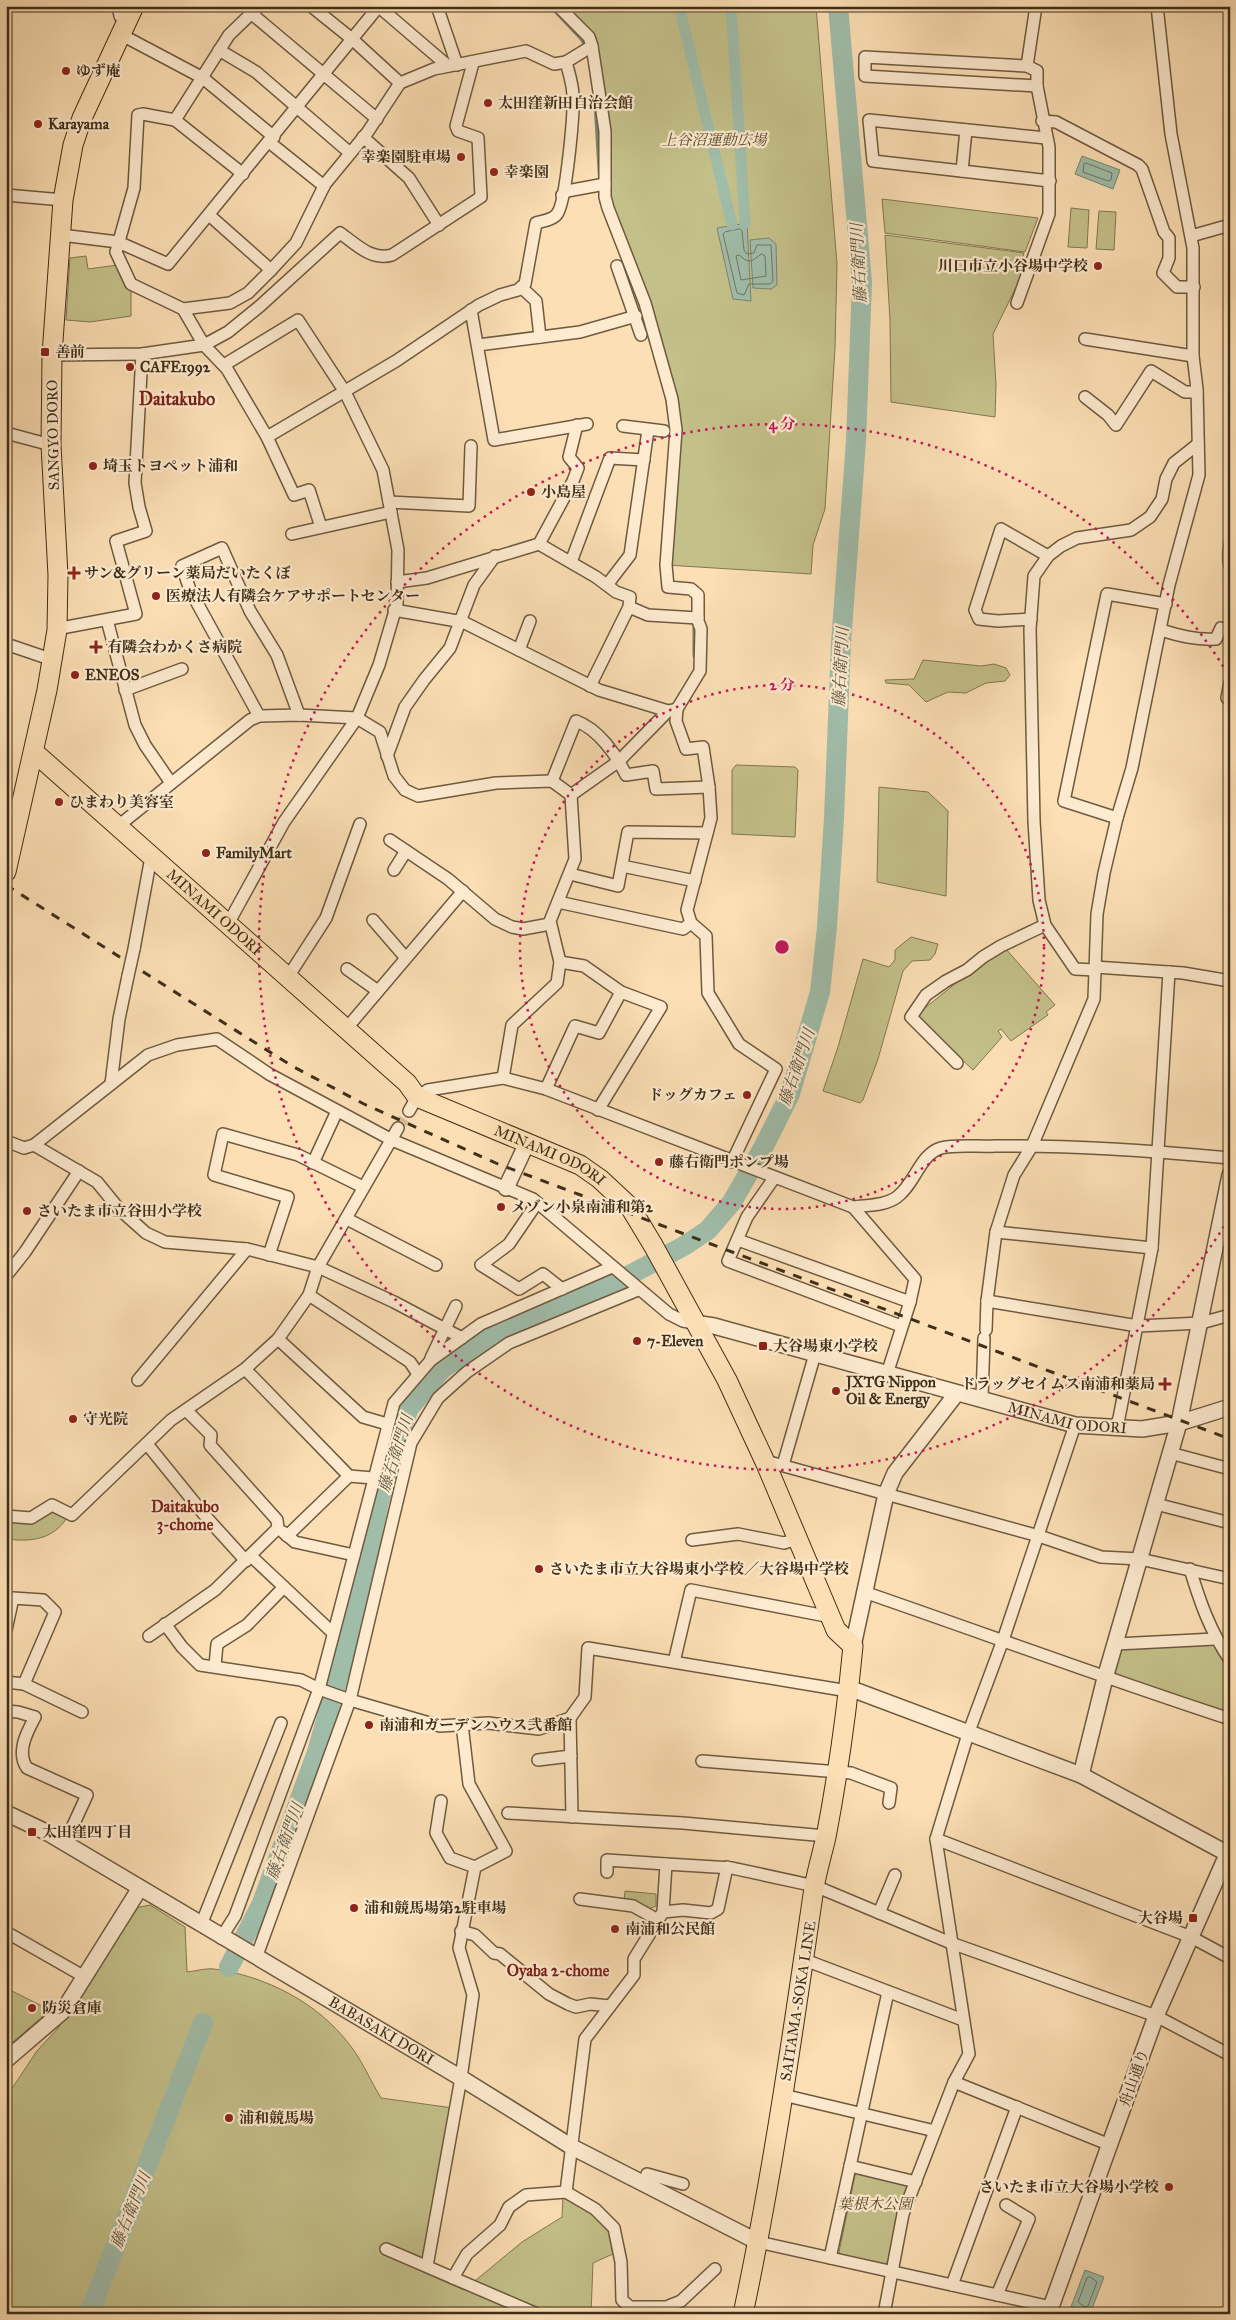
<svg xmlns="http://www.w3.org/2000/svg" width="1236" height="2320" font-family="'IM FELL Great Primer','Noto Serif JP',serif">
	<rect width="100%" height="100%" fill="#fcdfb5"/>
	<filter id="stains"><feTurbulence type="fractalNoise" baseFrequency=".004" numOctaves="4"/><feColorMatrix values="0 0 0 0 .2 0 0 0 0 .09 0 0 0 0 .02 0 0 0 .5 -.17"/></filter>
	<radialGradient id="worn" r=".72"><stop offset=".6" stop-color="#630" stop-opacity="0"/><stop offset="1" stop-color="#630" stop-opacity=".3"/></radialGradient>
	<g fill="#c4c08a" stroke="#827751">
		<path d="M549,6H816L837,264L835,348L825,509L813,545L811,574L666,565L676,430L605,184L589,37Z"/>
		<path d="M882,199L1038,218L1025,252L885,233Z"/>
		<path d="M1071,208L1089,210L1087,248L1068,247Z"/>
		<path d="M1099,211L1116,212L1114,250L1096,249Z"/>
		<path d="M885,235L1024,253L1021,262L1027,265L993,334L996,385L995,417L891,402L890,320Z"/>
		<path d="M86,256L88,269L118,265L131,287V316L90,322L66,320L70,258Z"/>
		<path d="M1230,523V578C1216,563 1224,540 1230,523Z"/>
		<path d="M923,660L981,666L994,664L1006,668L1010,675L1005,681L986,683L966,693L948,692L926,702L909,685L886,683L885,680L914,679Z"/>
		<path d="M736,765L795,767L798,770L795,837L732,834V770Z"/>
		<path d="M879,787L928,792L948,811L946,896L877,882Z"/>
		<path d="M911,937L938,944L935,954L930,960L912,961L903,971L878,1059L863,1100L860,1103L823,1091L838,1047L863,959L889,967L895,960V950Z"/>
		<path d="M1005,948L1055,1005L1046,1012L1048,1015L1011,1041L1001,1029L998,1031L1002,1037L973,1070L915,1016L956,983Z"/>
		<path d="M53,1510L67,1518C52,1540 31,1542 6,1539V1520Z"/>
		<path d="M1215,1639L1230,1660V1719L1105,1678L1116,1644Z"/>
		<path d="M625,1891L656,1894V1906L649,1909L624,1902Z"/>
		<path d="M150,1905L185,1927L187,1972C196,1971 206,1968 214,1969C266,1976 318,2003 349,2044C362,2060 370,2080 381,2098L453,2108L423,2272L464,2290L522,2242L562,2217L563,2196L588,2210L609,2228L615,2253L593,2263L591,2314H6V2127L11,2090L37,2051L59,2027L135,1908Z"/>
		<path d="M6,1988L50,2010L6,2048Z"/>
		<path d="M857,2173L907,2185L908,2188L888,2262L884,2265L842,2255L839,2252L855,2175Z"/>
	</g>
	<g fill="#a0bdaa" stroke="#798470">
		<path d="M1082,156L1120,170L1113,189L1075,174Z"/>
		<path d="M747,223L751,301L733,299L717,228Z"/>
		<path d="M769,238L776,244L777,285L771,289L753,288L750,240Z"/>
		<path d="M1085,2270L1104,2277L1090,2314L1071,2307Z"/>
	</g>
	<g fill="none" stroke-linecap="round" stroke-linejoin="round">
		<g stroke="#707661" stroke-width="1">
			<path d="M1086,163L1112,173L1111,180L1108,181L1083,172L1084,164Z"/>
			<path d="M740,229L742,231L744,250L747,254L754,253L757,245H771L773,281L770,284H749L744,295L737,293L723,234L725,232Z"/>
			<path d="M762,254L765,256L766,276L741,280L736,256L739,255L745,260L751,261Z"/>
			<path d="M1090,2277L1097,2282L1088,2306L1085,2307L1078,2302L1087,2278Z"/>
		</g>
		<g stroke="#798470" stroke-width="3">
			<path d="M550,6L581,39L586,47"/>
			<path d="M595,103L601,203"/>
			<path d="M694,656V624"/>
		</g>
		<g stroke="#a0bdaa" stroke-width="11">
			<path d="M679,6L732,225"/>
			<path d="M731,6L745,223"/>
		</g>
		<g stroke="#a0bdaa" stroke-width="20">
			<path d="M229,1967L262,1903L317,1752L351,1632L379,1502L394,1447L409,1408L443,1368L491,1337L607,1287L684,1246L708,1230L732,1202L763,1148L790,1094L820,992L827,927L834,818L841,643L856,441L862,282L838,6"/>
			<path d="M89,2314L203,2023"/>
		</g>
		<path stroke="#d6bc96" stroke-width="11" stroke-dasharray="11 5.5" stroke-linecap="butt" d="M398,1128L409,1111"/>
		<defs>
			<g id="minor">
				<path d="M118,6L120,16L127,21"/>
				<path d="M311,6L352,39L400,83"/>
				<path d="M378,6L448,66"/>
				<path d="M437,6L457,65"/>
				<path d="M558,6L589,37L592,46L605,131V197L608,208L645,303L672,399L676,430L666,565L668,587L691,589L698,595V621L701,629L700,671L677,709"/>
				<path d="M252,14L377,119"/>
				<path d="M120,34L203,78L274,137"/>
				<path d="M219,50L256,72L350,153"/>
				<path d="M1027,66L865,57V76L1037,86"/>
				<path d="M175,120L143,114L138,115L134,188L116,252L131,284L183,309L204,345L227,369L267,437L294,495L309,490L321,527"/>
				<path d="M1042,121L1056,122L1138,165L1142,169L1164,232L1169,238V258L1163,273L1177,287H1194"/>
				<path d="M363,137L409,178L439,225"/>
				<path d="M1046,138L869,120L873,161L1050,181"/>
				<path d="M269,142L324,186"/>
				<path d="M962,171L966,130"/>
				<path d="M243,174L175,120L229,35L259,6"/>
				<path d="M6,195L63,200"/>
				<path d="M562,195L567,191L605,184"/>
				<path d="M209,215L271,270"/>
				<path d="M61,235L118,242L168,264L379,6"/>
				<path d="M1191,236L1230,225"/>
				<path d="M617,266L641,335"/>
				<path d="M521,287L536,301L540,337"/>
				<path d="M1017,303L1049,214V147L1037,86V71L1027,66L1036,6"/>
				<path d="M183,309L230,303L248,293L271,270L296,243L325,184L367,133L400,83L434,69L526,51L554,64L566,62L592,46"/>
				<path d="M471,310L494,440L587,424"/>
				<path d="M1085,339L1193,356"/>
				<path d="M478,345L580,332L636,316"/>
				<path d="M52,355L142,354L204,345L228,332L260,306L340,233C356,244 371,261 392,255L481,197L478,138L458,131L456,126L473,63"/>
				<path d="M224,365L298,320L345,392L383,470L398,550L397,604L379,665L357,718L284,822L228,924"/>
				<path d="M1085,397L1108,415L1116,425L1151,371L1185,392H1197"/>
				<path d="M623,426L664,431"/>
				<path d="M6,433L51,445"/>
				<path d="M267,437L396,361L479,305L500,295L518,290L525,284L536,223C542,221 553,220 557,214C566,203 574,114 573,96C573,85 569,73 566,62"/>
				<path d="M389,502L469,506L471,446"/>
				<path d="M292,534L391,512"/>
				<path d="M539,544L596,577L616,592L630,597L629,607L590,686"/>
				<path d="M571,562L610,458L644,460"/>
				<path d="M397,582L427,578L539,544L573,481L578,468L569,457L577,425"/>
				<path d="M607,585L630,555L648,430"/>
				<path d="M629,607L648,615L698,618"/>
				<path d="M394,610L463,622L599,690L668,711L677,709L676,721L686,749L703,747L709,787L711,818L687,910L691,923L706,936L708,993L739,1044L776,1069L732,1162"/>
				<path d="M1031,619L998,621L979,619L975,610L1001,529L1048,556"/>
				<path d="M107,620L135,725L145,745L171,783"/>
				<path d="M56,629L136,614L116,541L146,531L139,507L135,483L142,354"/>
				<path d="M1161,630C1180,636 1196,640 1216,639L1221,628L1230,630"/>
				<path d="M6,644L53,660"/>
				<path d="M519,650L530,621"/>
				<path d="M125,690L182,669"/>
				<path d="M1227,698L1230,682"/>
				<path d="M259,716L190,590L182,566L222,548L250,611L277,655L299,715"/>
				<path d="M387,756L405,707L424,680L450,648L474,585L495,556"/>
				<path d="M552,781L576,721C598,729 616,754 626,775L653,771L656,789L709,787"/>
				<path d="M1117,818L1064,801L1107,594L1166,604"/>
				<path d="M117,827L250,720L259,716L299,715L357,718L380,732L394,776L405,790L418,796L496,783L552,781L571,795"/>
				<path d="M390,840L448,879L495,919L512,927L523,929L550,924"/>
				<path d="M622,866L695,881"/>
				<path d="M394,870L406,851"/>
				<path d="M570,874L618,886L628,832L707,833"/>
				<path d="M558,902L683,929L691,923"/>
				<path d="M373,920L405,957"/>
				<path d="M134,949L151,857"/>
				<path d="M560,962L584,966L621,992L661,1007L598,1110"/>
				<path d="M1095,967L1183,973L1230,981"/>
				<path d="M347,969L378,991"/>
				<path d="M1095,970L1075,969L1045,925L1039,900L1034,821L1030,629L1034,576L1048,556L1061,546L1077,538L1131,530L1150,517L1162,499L1166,479L1174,463L1198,444"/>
				<path d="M288,977L326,918L360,824"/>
				<path d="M346,1029L463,891"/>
				<path d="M957,1063L911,1017L926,995L946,981L967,970L983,957L1001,946L1045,925"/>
				<path d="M503,1078L512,1025L557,983L560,962L550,921L575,859L571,795L619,761L668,711"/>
				<path d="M111,1084L119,1019L128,976"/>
				<path d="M546,1089L575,1026L599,1033L621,992"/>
				<path d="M409,1111L417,1097L428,1090L503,1078L546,1089L853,1207L915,1279L910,1302L887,1374"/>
				<path d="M6,1141L24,1148L34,1145L148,1055L177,1045L217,1039L269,1074L392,1140L533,1199L669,1314L683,1321L694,1323"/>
				<path d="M34,1145L97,1182L119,1209L146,1233L165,1242L247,1249L318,1267L394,1302L462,1338"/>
				<path d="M313,1163L337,1111"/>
				<path d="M774,1178L747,1217L728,1261L901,1326"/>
				<path d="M537,1203L509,1244L481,1265L519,1289L543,1274L562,1289"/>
				<path d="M853,1207C866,1205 885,1206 897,1197C915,1184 920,1154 941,1148C955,1144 980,1147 995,1146C1073,1145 1151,1151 1230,1158"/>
				<path d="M347,1219L436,1265"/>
				<path d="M996,1232L1152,1248"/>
				<path d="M738,1240L910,1302"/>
				<path d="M269,1255L288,1197L214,1175L223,1134L298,1155L363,1187"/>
				<path d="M6,1276L25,1252L79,1171"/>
				<path d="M309,1295L410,1362L418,1374"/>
				<path d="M987,1301L1138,1326L1201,1323L1230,1315"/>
				<path d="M986,1330L987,1301L996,1232L1014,1175L1032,1146L1094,999L1097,914L1104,873L1117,818L1132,768L1169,585L1199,475L1197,389L1193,356V248L1171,134L1157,6"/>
				<path d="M278,1339L363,1417L387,1424"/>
				<path d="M431,1358L456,1306"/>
				<path d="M245,1369L349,1476L373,1478"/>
				<path d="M138,1380L247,1249"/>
				<path d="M982,1398L984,1338"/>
				<path d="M1115,1428L1119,1418L1152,1248L1169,972"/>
				<path d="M147,1444L207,1518L246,1561"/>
				<path d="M1170,1453L1230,1469"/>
				<path d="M766,1464L773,1463L1039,1536L1101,1557L1140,1559L1230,1579"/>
				<path d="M783,1465L815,1354"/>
				<path d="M1156,1504L1230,1523"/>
				<path d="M6,1516L31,1518L52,1505L72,1515L171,1420L245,1369L278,1339L309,1295L318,1267L398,1128"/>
				<path d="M283,1532L295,1542L354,1555"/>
				<path d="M287,1536L349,1476"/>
				<path d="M692,1540L738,1534L784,1543L797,1539"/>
				<path d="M251,1556L333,1633"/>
				<path d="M1190,1569C1200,1602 1210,1631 1230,1660"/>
				<path d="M864,1592C986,1634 1107,1679 1230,1719"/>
				<path d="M165,1624L182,1647L200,1665L301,1680L319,1689L350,1700L440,1726L488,1723L539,1729L570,1718L585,1697L588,1648L848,1691"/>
				<path d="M6,1630L13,1598L43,1600L55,1612L24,1684"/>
				<path d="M149,1636L215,1590L278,1528L277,1520L210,1445L211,1435L186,1410"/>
				<path d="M1116,1644L1215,1639"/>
				<path d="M674,1662L691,1590L831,1617"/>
				<path d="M215,1666L217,1644L247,1625L284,1587"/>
				<path d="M6,1682L24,1684L82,1712"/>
				<path d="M6,1711L18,1712L35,1717C27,1732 16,1752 27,1768L87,1795L65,1843"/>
				<path d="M570,1718L572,1817"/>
				<path d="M538,1760L571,1756"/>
				<path d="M702,1761L851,1773L891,1788L889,1803"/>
				<path d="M441,1801L436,1833L450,1858L475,1867L506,1851L469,1784L462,1724"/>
				<path d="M508,1813L683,1823L826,1836"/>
				<path d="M936,1839L1191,1937L1230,1958"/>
				<path d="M607,1872V1860L666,1864"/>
				<path d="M580,1899L633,1906L658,1920"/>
				<path d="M663,1912L683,1910L711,1913L718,1909L727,1867"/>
				<path d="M879,1913L895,1875"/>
				<path d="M201,1925L281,1723"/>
				<path d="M461,1931L475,1935L494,1953L500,1954L549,1994L568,2004L576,2007L590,2004L610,2006"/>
				<path d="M6,1932L83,1976"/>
				<path d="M221,1938L235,1916L319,1689L394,1403L431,1360L481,1324L612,1267"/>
				<path d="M256,1958L350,1700L411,1443L438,1398L467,1372L509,1343L638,1290"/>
				<path d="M805,1960L963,2020"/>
				<path d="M954,2082L1110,2145"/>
				<path d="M783,2095L935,2131"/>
				<path d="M850,2166L916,2182"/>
				<path d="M644,2184L647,2174L683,2184"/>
				<path d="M566,2192L585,2039L634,1975V1959L663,1912L666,1864L732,1868L815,1886L951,1943L1156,2016L1230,2055"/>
				<path d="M758,2242L1051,2307"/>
				<path d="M386,2249L537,2314"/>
				<path d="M830,2258L888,1992"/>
				<path d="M427,2266L461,2078L473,1995L459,1948L475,1867"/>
				<path d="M453,2278L467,2254L500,2225L509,2207L526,2195L566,2192L595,2209L614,2228L621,2262L622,2300L630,2307H666L681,2301L715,2269"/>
				<path d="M952,2285L1017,2107"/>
				<path d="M997,2295L1029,2219L1006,2205"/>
				<path d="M884,2314L903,2214L954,2082L969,2054L936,1839L968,1734L1003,1640L1075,1425"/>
			</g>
			<g id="tertiary">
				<path d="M506,1188L527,1143"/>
				<path id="s1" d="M694,1323L714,1326L1075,1425L1142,1429L1179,1423L1230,1407"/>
				<path d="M853,1646L886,1494L895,1473L957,1393"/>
				<path d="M849,1688L1081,1775L1230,1855"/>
				<path d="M1081,1775L1105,1678L1179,1423L1230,1175"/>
				<path id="s2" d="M6,1813L48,1833L461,2078L572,2147L758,2242"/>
				<path d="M6,2060L63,2011L140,1888"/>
				<path d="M1051,2314V2307L1156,2016L1230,1848"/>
			</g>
			<g id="primary">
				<path id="s3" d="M34,752L407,1083L417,1097L580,1165L600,1179L630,1207L653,1245L727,1380L766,1464L836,1630L853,1646C847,1709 838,1774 826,1837C822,1854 817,1871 814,1888C793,2031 773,2173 743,2314"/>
				<path d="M6,872L47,690L57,630L58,575L51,445L52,355L63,200L73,145L82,118L134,6"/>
			</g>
		</defs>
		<use href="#minor" stroke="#6e5a3f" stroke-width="14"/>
		<use href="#tertiary" stroke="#6e5a3f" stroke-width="18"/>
		<use href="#primary" stroke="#3f2e18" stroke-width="21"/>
		<use href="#minor" stroke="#fdeacf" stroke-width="11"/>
		<use href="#tertiary" stroke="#fdeacf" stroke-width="15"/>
		<use href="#primary" stroke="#fcdfb5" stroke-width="19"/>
		<path stroke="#3f2e18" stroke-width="3" stroke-dasharray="9 9" stroke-linecap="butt" d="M6,885L292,1066L364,1104L498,1164L1230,1439"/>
		<defs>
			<path id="minor-bridge" d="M128,976L134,949"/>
		</defs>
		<use href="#minor-bridge" stroke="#6e5a3f" stroke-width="14" stroke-linecap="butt"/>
		<use href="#minor-bridge" stroke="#fdeacf" stroke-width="11"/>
	</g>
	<g fill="none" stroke="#c2185b" stroke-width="2.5" stroke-dasharray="2.5 5">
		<circle cx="782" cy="947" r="262"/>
		<path d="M1228 1220A523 523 0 1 1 1228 674"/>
	</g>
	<g fill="#8f2418" stroke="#fdeacf" stroke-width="2">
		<circle cx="66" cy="71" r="5"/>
		<circle cx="488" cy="103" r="5"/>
		<circle cx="38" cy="124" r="5"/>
		<circle cx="461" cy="157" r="5"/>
		<circle cx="494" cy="172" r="5"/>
		<circle cx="1098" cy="266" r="5"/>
		<rect x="40" y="347" width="10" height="10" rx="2.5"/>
		<circle cx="130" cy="367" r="5"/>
		<circle cx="93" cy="466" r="5"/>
		<circle cx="531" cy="492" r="5"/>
		<path d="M71.5 565.5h5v5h5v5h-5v5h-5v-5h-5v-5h5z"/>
		<circle cx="156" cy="596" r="5"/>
		<path d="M93.5 639.5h5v5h5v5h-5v5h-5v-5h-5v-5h5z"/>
		<circle cx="75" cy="675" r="5"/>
		<circle cx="59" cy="802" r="5"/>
		<circle cx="206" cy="853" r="5"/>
		<circle cx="747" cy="1095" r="5"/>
		<circle cx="659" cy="1162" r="5"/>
		<circle cx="501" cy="1207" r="5"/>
		<circle cx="27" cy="1211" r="5"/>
		<circle cx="637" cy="1341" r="5"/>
		<rect x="758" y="1341" width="10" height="10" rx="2.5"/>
		<path d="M1162.5 1376.5h5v5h5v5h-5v5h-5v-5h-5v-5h5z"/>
		<circle cx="836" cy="1391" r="5"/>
		<circle cx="73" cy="1419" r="5"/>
		<circle cx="539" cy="1569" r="5"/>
		<circle cx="369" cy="1725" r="5"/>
		<rect x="27" y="1827" width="10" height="10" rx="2.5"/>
		<circle cx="354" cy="1908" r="5"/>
		<rect x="1188" y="1913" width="10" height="10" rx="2.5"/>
		<circle cx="615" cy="1929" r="5"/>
		<circle cx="32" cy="2008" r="5"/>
		<circle cx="229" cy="2118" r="5"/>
		<circle cx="1169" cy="2187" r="5"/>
	</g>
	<g text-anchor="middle" stroke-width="4.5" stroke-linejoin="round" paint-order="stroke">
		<g font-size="15" font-weight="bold" fill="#3f2e18" stroke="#fdeacf" text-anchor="start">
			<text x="76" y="76">ゆず庵</text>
			<text x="498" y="108">太田窪新田自治会館</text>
			<text x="48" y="129">Karayama</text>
			<text x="451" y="162" text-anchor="end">幸楽園駐車場</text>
			<text x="504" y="177">幸楽園</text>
			<text x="1088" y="271" text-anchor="end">川口市立小谷場中学校</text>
			<text x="55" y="357">善前</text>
			<text x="140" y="372">CAFE1992</text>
			<text x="103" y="471">埼玉トヨペット浦和</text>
			<text x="541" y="497">小島屋</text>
			<text x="84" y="578">サン&amp;グリーン薬局だいたくぼ</text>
			<text x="166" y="601">医療法人有隣会ケアサポートセンター</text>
			<text x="107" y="652">有隣会わかくさ病院</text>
			<text x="85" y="680">ENEOS</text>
			<text x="69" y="807">ひまわり美容室</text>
			<text x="216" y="858">FamilyMart</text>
			<text x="737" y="1100" text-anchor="end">ドッグカフェ</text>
			<text x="669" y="1167">藤右衛門ポンプ場</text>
			<text x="511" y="1212">メゾン小泉南浦和第2</text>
			<text x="37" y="1216">さいたま市立谷田小学校</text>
			<text x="647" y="1346">7-Eleven</text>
			<text x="773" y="1351">大谷場東小学校</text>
			<text x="846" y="1387">JXTG Nippon<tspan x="846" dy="17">Oil &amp; Energy</tspan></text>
			<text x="1155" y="1389" text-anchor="end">ドラッグセイムス南浦和薬局</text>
			<text x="83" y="1424">守光院</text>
			<text x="549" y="1574">さいたま市立大谷場東小学校／大谷場中学校</text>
			<text x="379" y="1730">南浦和ガーデンハウス弐番館</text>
			<text x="42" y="1837">太田窪四丁目</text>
			<text x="364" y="1913">浦和競馬場第2駐車場</text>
			<text x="1183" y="1923" text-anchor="end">大谷場</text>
			<text x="625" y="1934">南浦和公民館</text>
			<text x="42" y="2013">防災倉庫</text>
			<text x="239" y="2123">浦和競馬場</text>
			<text x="1159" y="2192" text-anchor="end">さいたま市立大谷場小学校</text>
		</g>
		<g font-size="15" font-style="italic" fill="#5a4b2f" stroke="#fdeacf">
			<text x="714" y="145">上谷沼運動広場</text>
			<text x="875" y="2209">葉根木公園</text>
		</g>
		<g font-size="15" fill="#3f2e18" stroke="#fdeacf">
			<text transform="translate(53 435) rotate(-91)" y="5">SANGYO DORO</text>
			<text dy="5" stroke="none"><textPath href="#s3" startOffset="241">MINAMI ODORI</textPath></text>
			<text dy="5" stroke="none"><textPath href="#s3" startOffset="661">MINAMI ODORI</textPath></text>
			<text dy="5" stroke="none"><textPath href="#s1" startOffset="386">MINAMI ODORI</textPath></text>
			<text transform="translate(798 2001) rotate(-81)" y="5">SAITAMA-SOKA LINE</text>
			<text dy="5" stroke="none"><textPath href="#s2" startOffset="434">BABASAKI DORI</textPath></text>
			<text transform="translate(1134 2078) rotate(-70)" y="5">舟山通り</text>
		</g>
		<g font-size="16" font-style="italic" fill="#57523c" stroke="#fdeacf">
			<text transform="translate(858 263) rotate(-93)" y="6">藤右衛門川</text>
			<text transform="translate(840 667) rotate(-87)" y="6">藤右衛門川</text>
			<text transform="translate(796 1067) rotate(-71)" y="6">藤右衛門川</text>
			<text transform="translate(395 1453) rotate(-72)" y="6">藤右衛門川</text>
			<text transform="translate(284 1841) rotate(-70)" y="6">藤右衛門川</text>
			<text transform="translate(130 2210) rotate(-68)" y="6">藤右衛門川</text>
		</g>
		<g font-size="16" font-weight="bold" fill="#7a1f14" stroke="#fdeacf">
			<text x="185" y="1512">Daitakubo<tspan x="185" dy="18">3-chome</tspan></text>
			<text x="558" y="1976">Oyaba 2-chome</text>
		</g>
		<g font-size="18" font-weight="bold" fill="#7a1f14" stroke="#fdeacf">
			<text x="177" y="405">Daitakubo</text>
		</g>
	</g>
	<circle cx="782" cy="947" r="8" fill="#c2185b" stroke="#fdeacf" stroke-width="2.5"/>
	<g font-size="15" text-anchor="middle" font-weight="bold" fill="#c2185b" stroke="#fdeacf" stroke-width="4.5" stroke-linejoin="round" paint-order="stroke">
		<text x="782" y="429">4 分</text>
		<text x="782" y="690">2 分</text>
	</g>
	<rect width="1236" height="2320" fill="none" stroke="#fcdfb5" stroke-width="25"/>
	<rect x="8" y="8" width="1221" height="2305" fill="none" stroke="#3f2e18" stroke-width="2.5"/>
	<rect x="12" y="12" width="1211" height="2295" fill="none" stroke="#3f2e18"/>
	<rect width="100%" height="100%" filter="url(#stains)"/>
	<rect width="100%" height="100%" fill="url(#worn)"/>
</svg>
